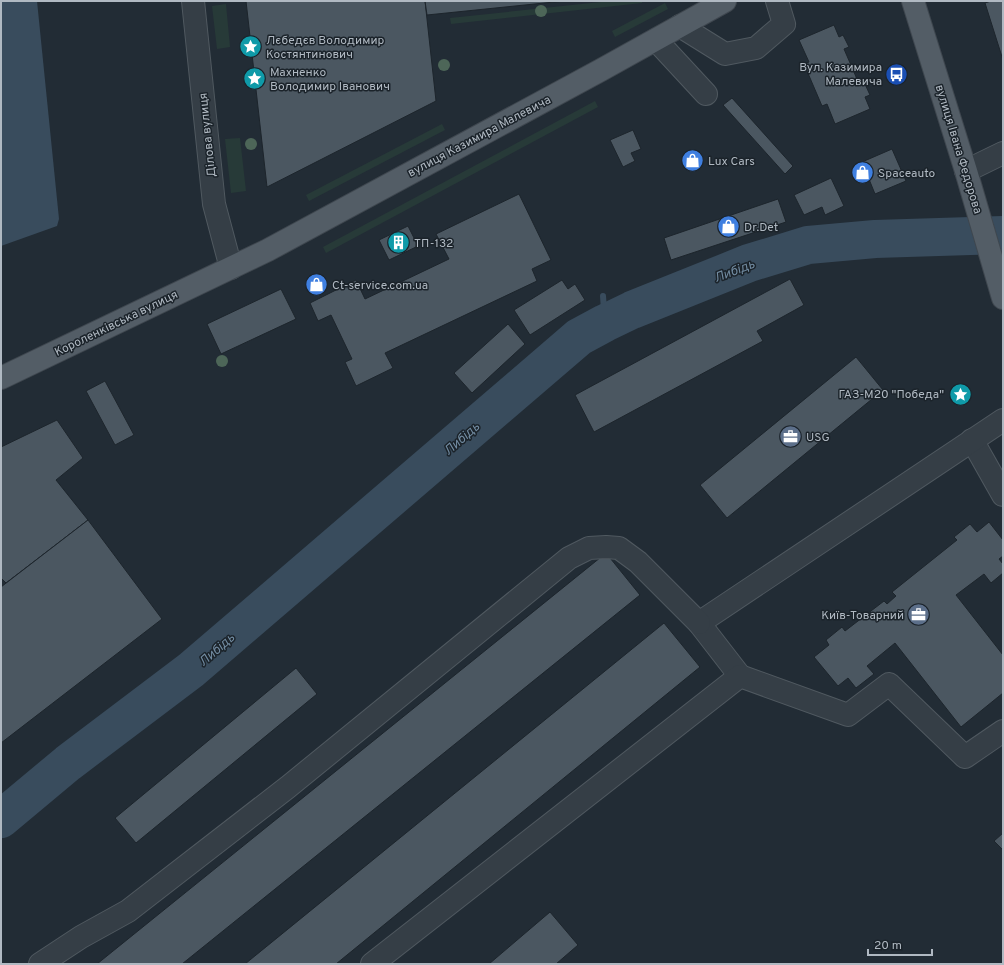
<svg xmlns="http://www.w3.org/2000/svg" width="1004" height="965" font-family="Overpass,sans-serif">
	<rect width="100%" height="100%" fill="#222c35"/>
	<g fill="#273a38">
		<path d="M610,1H642V3L451,24L450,18Z"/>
		<path d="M665,3L668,9L615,37L612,31Z"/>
		<path d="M226,4L230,47L217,49L212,6Z"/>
		<path d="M595,101L598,107L326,253L323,247Z"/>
		<path d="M442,124L445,130L309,201L306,195Z"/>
		<path d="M240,138L246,191L231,193L225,139Z"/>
	</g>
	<path fill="#394c5d" d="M1,1H37L59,219L57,226L1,246Z"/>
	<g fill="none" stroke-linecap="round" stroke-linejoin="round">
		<path stroke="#394c5d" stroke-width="6" d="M603,296L605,323"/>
		<path stroke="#394c5d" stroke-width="38" d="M1,819L68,763L191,670L579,337L605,323L632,310L749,263L808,245L875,239L1003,235"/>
	</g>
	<g fill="#4b5761" stroke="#1d252c">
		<path d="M246,1H425L436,101L267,187Z"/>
		<path d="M425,1H564L427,15Z"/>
		<path d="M991,1H1003V60L985,3Z"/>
		<path d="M834,25L839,37L843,35L849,47L844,49L860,86L865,84L870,95L865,97L870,109L835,124L827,104L822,106L804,64L809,62L799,40Z"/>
		<path d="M732,98L793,166L785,174L723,105Z"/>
		<path d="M633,130L641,149L631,153L635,161L623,167L610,140Z"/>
		<path d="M892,149L906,181L875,194L862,162Z"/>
		<path d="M831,178L844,206L825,215L822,207L804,215L794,195Z"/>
		<path d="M519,194L551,260L532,269L537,281L385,353L393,368L356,386L345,362L352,359L331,315L318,321L310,303L356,280L365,299L449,259L436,234Z"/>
		<path d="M778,199L786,222L671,260L664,238Z"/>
		<path d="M408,226L418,246L389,260L379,240Z"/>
		<path d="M790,279L804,305L757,331L763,341L594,432L575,395Z"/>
		<path d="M562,280L568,289L575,284L585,300L530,335L514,310Z"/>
		<path d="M281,289L296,319L221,354L207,324Z"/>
		<path d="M508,324L525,344L472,393L454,373Z"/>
		<path d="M856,357L883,390L727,518L700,485Z"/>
		<path d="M105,381L134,435L115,445L86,391Z"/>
		<path d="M57,420L83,458L56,480L88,520L6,583L1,578V447Z"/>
		<path d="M88,520L162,619L1,743V646L2,645L1,644V587Z"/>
		<path d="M989,522L1003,540V556L999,559L1003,564V573L991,583L984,574L956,595L1003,655V693L961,727L895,643L867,666L874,674L856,688L848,678L838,686L814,657L829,645L826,640L842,627L845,631L884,601L887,604L896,596L892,592L957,540L954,537L970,524L977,532Z"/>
		<path d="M606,553L640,595L182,964H97Z"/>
		<path d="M664,623L700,667L336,964H245Z"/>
		<path d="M296,668L317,694L136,843L115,818Z"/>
		<path d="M1003,833V850L994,841Z"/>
		<path d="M550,912L578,945L556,964H489Z"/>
	</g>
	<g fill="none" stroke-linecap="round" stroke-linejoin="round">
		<defs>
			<g id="minor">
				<path d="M193,1L214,204L231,268"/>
				<path d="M680,26L725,54L756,48L784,24L777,1"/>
				<path d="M656,40L706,94"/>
				<path d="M966,171L1003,153"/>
				<path d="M972,440L1003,495"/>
				<path d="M740,676L699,623L1003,420"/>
				<path d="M40,964L81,937L128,911L288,787L569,558L589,548L606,547L619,548L638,562L699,623"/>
				<path d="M372,964L740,676L848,715L889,684L965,757L1003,731"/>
			</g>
			<g id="major">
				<path d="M913,1L966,171L1003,298"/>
				<path d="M1,378L268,250L601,70L725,1"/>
			</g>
		</defs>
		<use href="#minor" stroke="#505960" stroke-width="24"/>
		<use href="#major" stroke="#3f474f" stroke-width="24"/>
		<use href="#minor" stroke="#353e46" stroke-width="22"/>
		<use href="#major" stroke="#535d66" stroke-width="22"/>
	</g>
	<g fill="#4d6658">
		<circle cx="541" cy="11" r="6"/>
		<circle cx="444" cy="65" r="6"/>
		<circle cx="251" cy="144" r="6"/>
		<circle cx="222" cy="361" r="6"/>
	</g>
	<defs>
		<symbol id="sight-disc" viewBox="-11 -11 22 22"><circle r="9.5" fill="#0f9aa8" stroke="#1b232a"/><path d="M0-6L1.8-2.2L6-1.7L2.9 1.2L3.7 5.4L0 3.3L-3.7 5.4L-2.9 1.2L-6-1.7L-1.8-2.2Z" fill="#fff"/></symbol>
		<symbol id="bus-disc" viewBox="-11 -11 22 22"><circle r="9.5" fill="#1a4fb4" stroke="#1b232a"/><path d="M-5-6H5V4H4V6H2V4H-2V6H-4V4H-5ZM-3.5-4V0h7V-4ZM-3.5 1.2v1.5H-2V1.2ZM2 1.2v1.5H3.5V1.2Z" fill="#fff"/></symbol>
		<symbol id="shop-disc" viewBox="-11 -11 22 22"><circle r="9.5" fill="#3f7fe0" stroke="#1b232a"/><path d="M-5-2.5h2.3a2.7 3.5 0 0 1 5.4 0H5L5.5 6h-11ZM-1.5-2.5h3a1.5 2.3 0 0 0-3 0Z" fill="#fff"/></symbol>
		<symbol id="building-disc" viewBox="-11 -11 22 22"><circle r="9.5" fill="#0f9aa8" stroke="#1b232a"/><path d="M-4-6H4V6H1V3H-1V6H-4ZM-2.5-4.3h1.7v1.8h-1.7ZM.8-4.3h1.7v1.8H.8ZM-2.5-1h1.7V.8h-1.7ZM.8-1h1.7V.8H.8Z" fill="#fff"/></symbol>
		<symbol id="office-disc" viewBox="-11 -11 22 22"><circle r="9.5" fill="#5c6f8a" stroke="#1b232a"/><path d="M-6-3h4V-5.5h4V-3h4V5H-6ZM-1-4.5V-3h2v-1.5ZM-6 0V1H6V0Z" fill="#fff"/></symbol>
	</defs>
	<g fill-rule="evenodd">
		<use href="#sight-disc" x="238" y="34" width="25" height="25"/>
		<use href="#bus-disc" x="884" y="62" width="25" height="25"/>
		<use href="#sight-disc" x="242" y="66" width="25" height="25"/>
		<use href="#shop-disc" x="680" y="148" width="25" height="25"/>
		<use href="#shop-disc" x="850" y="160" width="25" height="25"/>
		<use href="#shop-disc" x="716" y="214" width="25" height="25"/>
		<use href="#building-disc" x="386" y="230" width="25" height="25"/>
		<use href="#shop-disc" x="304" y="272" width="25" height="25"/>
		<use href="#sight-disc" x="948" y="382" width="25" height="25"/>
		<use href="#office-disc" x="778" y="424" width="25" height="25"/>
		<use href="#office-disc" x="906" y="602" width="25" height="25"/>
	</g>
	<g text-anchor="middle" stroke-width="3" stroke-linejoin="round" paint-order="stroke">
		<g font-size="12" fill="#b0b9c2" stroke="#1b232a" text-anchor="start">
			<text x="266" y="44">Лєбедєв Володимир<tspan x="266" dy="14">Костянтинович</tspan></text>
			<text x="882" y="71" text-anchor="end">Вул. Казимира<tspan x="882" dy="14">Малевича</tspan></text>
			<text x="270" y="76">Махненко<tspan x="270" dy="14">Володимир Іванович</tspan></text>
			<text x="708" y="165">Lux Cars</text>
			<text x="878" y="177">Spaceauto</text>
			<text x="744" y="231">Dr.Det</text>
			<text x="414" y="247">ТП-132</text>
			<text x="332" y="289">Ct-service.com.ua</text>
			<text x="944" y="398" text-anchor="end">ГАЗ-М20 "Победа"</text>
			<text x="806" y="441">USG</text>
			<text x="904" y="619" text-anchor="end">Київ-Товарний</text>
		</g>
		<g font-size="12" fill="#b0b9c2" stroke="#1b232a">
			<text transform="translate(207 135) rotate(-96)" y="4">Ділова вулиця</text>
			<text transform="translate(479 136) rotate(-28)" y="4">вулиця Казимира Малевича</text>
			<text transform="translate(959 149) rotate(73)" y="4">вулиця Івана Федорова</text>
			<text transform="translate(116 323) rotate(-26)" y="4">Короленківська вулиця</text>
		</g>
		<g font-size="13" font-style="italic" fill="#738da3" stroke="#1b232a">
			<text transform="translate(734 270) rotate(-21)" y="5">Либідь</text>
			<text transform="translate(461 438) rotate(-41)" y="5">Либідь</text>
			<text transform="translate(216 649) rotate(-41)" y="5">Либідь</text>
		</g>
	</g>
	<rect width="1004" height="965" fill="none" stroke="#b0b9c2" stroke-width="4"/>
	<path d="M868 949v6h64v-6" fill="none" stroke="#b0b9c2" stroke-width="2"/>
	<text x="874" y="949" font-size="12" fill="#b0b9c2" stroke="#1b232a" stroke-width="3" paint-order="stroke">20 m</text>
</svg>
